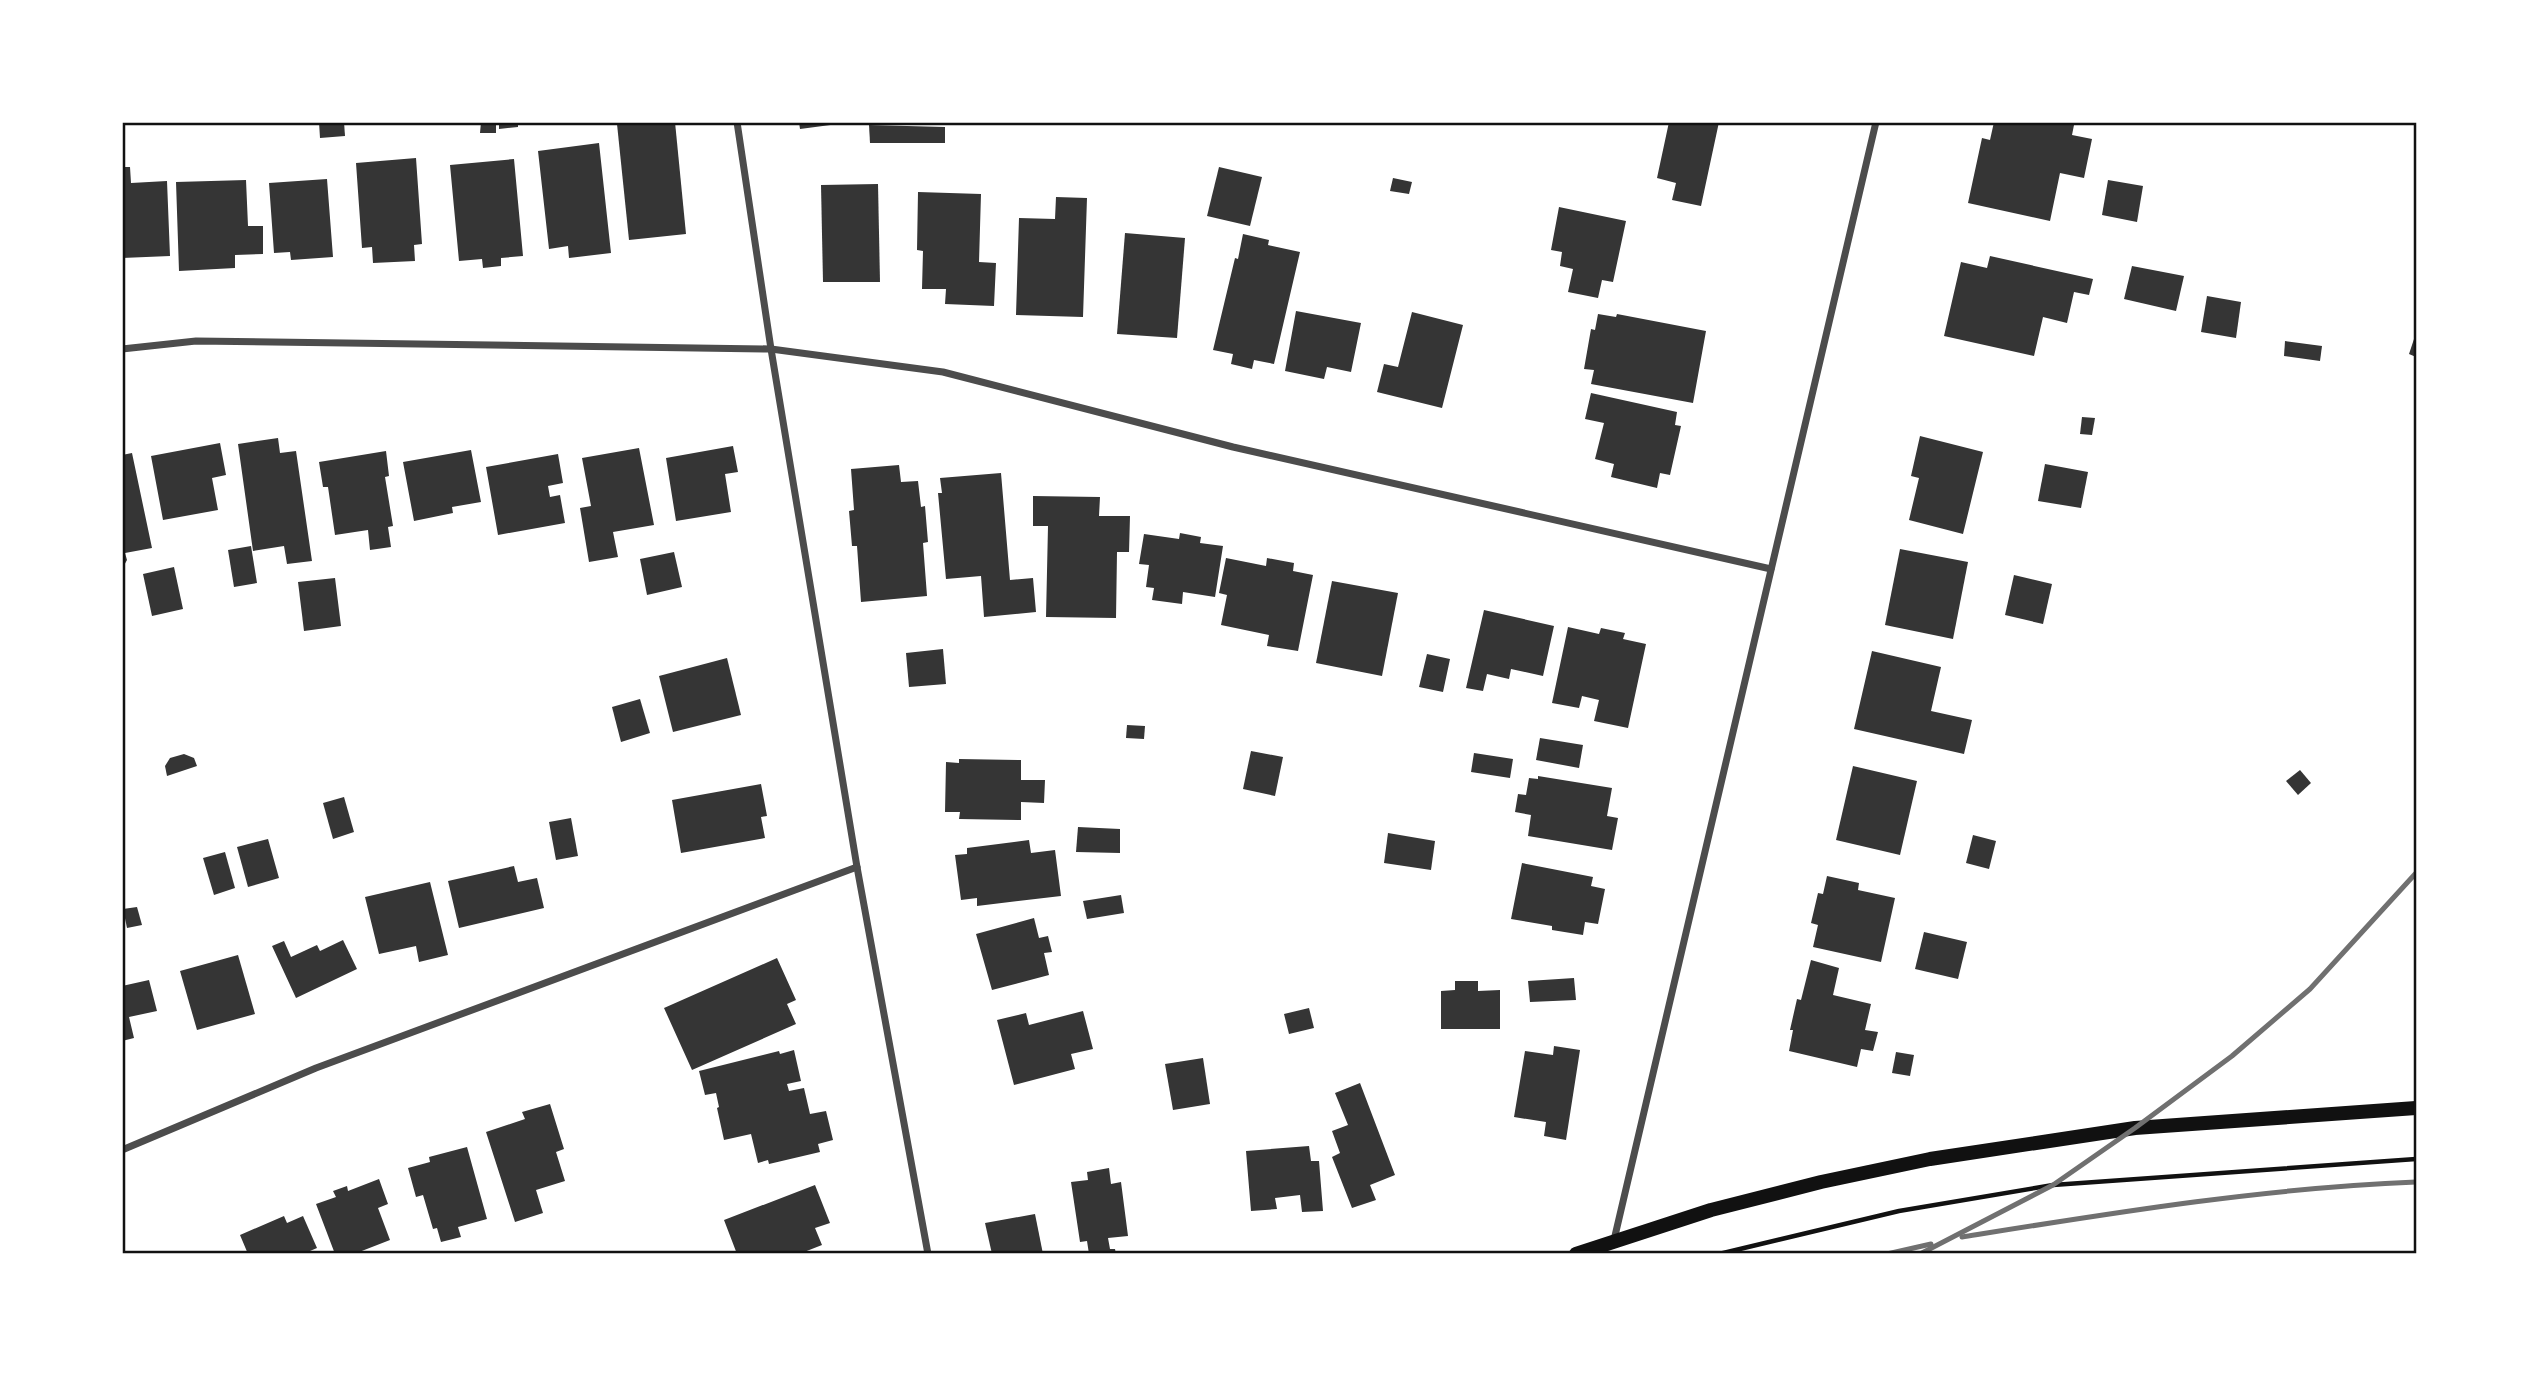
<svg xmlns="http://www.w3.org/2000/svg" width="2539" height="1376" font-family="Literata,serif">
	<rect width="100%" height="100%" fill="#fff"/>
	<g fill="#353535">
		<path d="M319,122H344L345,136L320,138Z"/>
		<path d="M481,122H496V133H480Z"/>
		<path d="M499,122H518V127L499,129Z"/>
		<path d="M630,122H675L686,234L629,240L617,124Z"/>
		<path d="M799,122H838V124L800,129Z"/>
		<path d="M1669,122H1719L1701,206L1672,200L1676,183L1657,178Z"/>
		<path d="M1994,122H2061L2074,125L2072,135L2092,139L2084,178L2060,173L2050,221L1968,203L1982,138L1990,140Z"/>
		<path d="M869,125L945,127V143H870Z"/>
		<path d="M599,143L611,253L569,258L568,246L549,249L538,151Z"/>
		<path d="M416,158L422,244L414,245L415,261L373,263L372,247L362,248L356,163Z"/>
		<path d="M514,159L523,256L501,258V266L483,268L482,259L459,261L450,165Z"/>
		<path d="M122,167H130L131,183L167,181L170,256L122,258Z"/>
		<path d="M1219,167L1262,177L1250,226L1207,216Z"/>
		<path d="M1393,178L1412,182L1409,194L1390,191Z"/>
		<path d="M327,179L333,257L291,260L290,252L274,253L269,183Z"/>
		<path d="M246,180L248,226H263V254L235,255V268L179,271L176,182Z"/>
		<path d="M2108,180L2143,186L2137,222L2102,215Z"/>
		<path d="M878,184L880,282H823L821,185Z"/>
		<path d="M918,192L981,194L979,262L996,263L994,306L945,304L946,289H922L923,251L917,250Z"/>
		<path d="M1056,197L1087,198L1083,317L1016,315L1019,218L1055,219Z"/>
		<path d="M1559,207L1626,221L1613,282L1602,280L1598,298L1568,292L1573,269L1560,266L1562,252L1551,250Z"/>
		<path d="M1125,233L1185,238L1177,338L1117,334Z"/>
		<path d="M1243,234L1269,240L1268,245L1300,252L1274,364L1254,360L1252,369L1231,364L1233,354L1213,350L1235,258L1238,259Z"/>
		<path d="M1990,256L2093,279L2089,295L2074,292L2067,323L2043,317L2034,356L1944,336L1961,262L1987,268Z"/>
		<path d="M2132,266L2184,276L2176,311L2124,299Z"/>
		<path d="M2207,296L2241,302L2236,338L2201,332Z"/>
		<path d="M1296,311L1361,323L1351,372L1327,367L1324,379L1285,371Z"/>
		<path d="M1412,312L1463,325L1442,408L1377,392L1384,364L1398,367Z"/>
		<path d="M1598,314L1616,317L1617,314L1706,331L1693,403L1591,384L1594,370L1584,369L1591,329L1595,330Z"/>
		<path d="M2416,333V357L2409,354Z"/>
		<path d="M2285,341L2322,346L2320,361L2284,356Z"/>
		<path d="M1591,393L1677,412L1675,425L1681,426L1670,475L1660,473L1657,488L1611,477L1614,464L1595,459L1604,423L1585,419Z"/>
		<path d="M2082,417L2095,418L2092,435L2080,434Z"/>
		<path d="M1920,436L1983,452L1963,534L1909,520L1919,478L1911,476Z"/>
		<path d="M278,438L280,453L296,451L312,561L287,564L284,546L253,551L238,444Z"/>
		<path d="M220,443L226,475L212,478L218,510L163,520L151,456Z"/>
		<path d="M733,446L738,472L725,474L731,512L676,521L666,458Z"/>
		<path d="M639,448L654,525L613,532L618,557L589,562L580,508L591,506L582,458Z"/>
		<path d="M471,450L481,502L452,507L453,513L414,521L403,462Z"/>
		<path d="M386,451L389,476L385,477L393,526L388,527L391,547L370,550L368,530L335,535L328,487H323L319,462Z"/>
		<path d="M132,453L152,548L125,553L127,560L122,569V455Z"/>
		<path d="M558,454L563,483L548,486L550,497L560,495L565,523L498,535L486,467Z"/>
		<path d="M2045,464L2088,472L2081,508L2038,501Z"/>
		<path d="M899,465L901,482L918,481L921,507L925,506L928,542L923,543L927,596L861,602L857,546H852L849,511L854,510L851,469Z"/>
		<path d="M1001,473L1010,580L1033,578L1036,612L984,617L981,576L946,579L938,493H942L940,478Z"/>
		<path d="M1033,496L1100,497L1099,516H1130L1129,552H1117L1116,618L1046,617L1048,526H1033Z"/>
		<path d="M1180,533L1201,537L1200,543L1223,546L1215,597L1183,592L1182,604L1152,600L1154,588L1146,587L1149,565L1139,564L1144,534L1179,539Z"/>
		<path d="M251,546L257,583L234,587L228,550Z"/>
		<path d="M1900,549L1968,562L1953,639L1885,625Z"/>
		<path d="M674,552L682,587L647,595L640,559Z"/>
		<path d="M1226,558L1266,566L1267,558L1294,563L1293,571L1313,575L1298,651L1267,646L1269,635L1221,625L1227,595L1219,593Z"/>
		<path d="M174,567L183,609L152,616L143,574Z"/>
		<path d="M2014,575L2052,584L2043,624L2005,615Z"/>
		<path d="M335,578L341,626L304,631L298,582Z"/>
		<path d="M1332,581L1398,593L1382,676L1316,663Z"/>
		<path d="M1484,610L1554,626L1543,676L1511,669L1509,679L1487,674L1483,691L1466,688Z"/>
		<path d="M1568,627L1599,634L1601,628L1625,633L1623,639L1646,644L1628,728L1594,721L1599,700L1582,696L1579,708L1552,703Z"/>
		<path d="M943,649L946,684L909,687L906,653Z"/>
		<path d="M1872,651L1941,667L1931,711L1972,720L1964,754L1854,729Z"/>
		<path d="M1427,654L1450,659L1443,692L1419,687Z"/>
		<path d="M727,658L741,715L673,732L659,676Z"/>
		<path d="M640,699L650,733L621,742L612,707Z"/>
		<path d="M1127,725L1145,726L1144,739L1126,738Z"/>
		<path d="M1540,738L1583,745L1579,768L1536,760Z"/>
		<path d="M1251,751L1283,757L1275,796L1243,789Z"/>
		<path d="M1474,753L1513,759L1510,778L1471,772Z"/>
		<path d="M184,754L194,758L197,766L167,776L165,766L170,758Z"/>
		<path d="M959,759L1021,760V780H1045L1044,803L1021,802V820L959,819L960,812H945L946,762L959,763Z"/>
		<path d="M1853,766L1917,781L1900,855L1836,840Z"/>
		<path d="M2300,770L2311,783L2298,795L2286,781Z"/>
		<path d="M1538,776L1612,788L1607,816L1618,818L1612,850L1528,836L1531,815L1515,812L1518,794L1526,795L1529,778L1538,779Z"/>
		<path d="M761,784L767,816L761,817L765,838L681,853L672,800Z"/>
		<path d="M344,797L354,832L333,839L323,803Z"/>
		<path d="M571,818L578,856L556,860L549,822Z"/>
		<path d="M1078,827L1120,829V853L1076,852Z"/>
		<path d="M1388,833L1435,841L1431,870L1384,863Z"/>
		<path d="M1973,835L1996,841L1989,869L1966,863Z"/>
		<path d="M268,839L279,878L248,887L237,847Z"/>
		<path d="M1029,840L1031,853L1055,850L1061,896L977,906V898L961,900L955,855L967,854V848Z"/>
		<path d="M225,852L235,888L214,895L203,858Z"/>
		<path d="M1522,863L1593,877L1591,886L1605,889L1598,924L1585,922L1583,935L1552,930V926L1511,919Z"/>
		<path d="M514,866L518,882L537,878L544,908L459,928L448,881Z"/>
		<path d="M1827,876L1859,883L1858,890L1895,898L1881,962L1813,947L1818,925L1811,923L1818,893L1823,894Z"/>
		<path d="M430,882L448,955L419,962L416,946L379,954L365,897Z"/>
		<path d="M1121,895L1124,913L1087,919L1083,901Z"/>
		<path d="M137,907L142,925L127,928L123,909Z"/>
		<path d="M1034,918L1039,938L1048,936L1052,952L1044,953L1049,975L992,990L976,934Z"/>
		<path d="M1924,932L1967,942L1958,979L1915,969Z"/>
		<path d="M343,940L357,969L296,998L272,946L284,941L291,957L317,945L320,951Z"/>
		<path d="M238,955L255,1014L197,1030L180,971Z"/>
		<path d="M777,958L796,1000L787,1004L796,1024L692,1070L664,1008Z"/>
		<path d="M1811,960L1839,968L1833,995L1871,1004L1865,1030L1878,1032L1873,1051L1861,1049L1857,1067L1789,1051L1793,1030H1790L1797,999L1801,1000Z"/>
		<path d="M1574,978L1576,1000L1530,1002L1528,981Z"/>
		<path d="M149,980L157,1011L129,1017L134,1038L122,1041V986Z"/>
		<path d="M1455,981H1478V991L1500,990V1029H1441V991L1455,990Z"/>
		<path d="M1309,1008L1314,1028L1289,1034L1284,1014Z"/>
		<path d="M1083,1011L1093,1049L1071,1054L1075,1069L1014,1085L997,1020L1026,1013L1029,1025Z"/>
		<path d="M1554,1046L1580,1050L1566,1140L1544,1136L1546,1122L1514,1117L1525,1051L1553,1055Z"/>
		<path d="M794,1050L801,1081L787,1084L789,1091L804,1088L810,1114L826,1111L833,1140L818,1144L820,1152L769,1164L768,1160L758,1163L751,1134L724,1140L717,1108L719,1107L716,1093L705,1095L699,1071L779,1051L780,1054Z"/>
		<path d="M1896,1052L1914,1055L1910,1076L1892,1073Z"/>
		<path d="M1203,1058L1210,1104L1173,1110L1165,1064Z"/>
		<path d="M1360,1083L1395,1175L1370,1185L1376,1200L1352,1208L1332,1157L1340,1153L1332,1131L1348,1125L1335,1093Z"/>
		<path d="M550,1104L564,1149L556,1152L565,1181L536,1190L543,1213L515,1222L486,1132L525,1119L522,1112Z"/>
		<path d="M1309,1146L1311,1161H1319L1323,1211L1302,1212L1300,1195L1275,1198L1277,1209L1251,1211L1246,1151Z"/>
		<path d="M467,1147L487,1219L458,1227L461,1237L441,1242L437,1228L433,1229L423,1195L416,1197L408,1168L430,1162L429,1157Z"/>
		<path d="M1109,1168L1111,1184L1121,1182L1128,1236L1108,1238L1110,1249H1115L1116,1254H1089L1087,1241L1080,1242L1071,1182L1088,1180L1087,1172Z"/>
		<path d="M379,1179L388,1204L378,1208L390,1240L354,1254H335L316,1204L336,1197L333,1191L347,1186L348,1191Z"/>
		<path d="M815,1185L830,1223L815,1228L822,1245L799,1254H737L724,1220Z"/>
		<path d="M1035,1214L1043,1254H992L985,1223Z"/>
		<path d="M284,1216L287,1223L303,1216L317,1248L303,1254H248L240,1235Z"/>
	</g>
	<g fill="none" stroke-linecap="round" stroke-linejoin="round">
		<path stroke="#111" stroke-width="4.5" d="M1719,1254L1899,1211L2053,1185L2416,1159"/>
		<g stroke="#4c4c4c" stroke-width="7">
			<path d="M737,122L771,349L857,867L928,1254"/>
			<path d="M122,349L196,341L771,349L943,372L1233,447L1771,569"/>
			<path d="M122,1150L316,1068L857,867"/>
			<path d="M1614,1240L1876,122"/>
		</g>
		<path stroke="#111" stroke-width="14" d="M1576,1254L1711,1210L1821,1182L1930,1159L2135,1128L2416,1108"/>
		<g stroke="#707070" stroke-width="5">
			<path d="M1962,1237C2112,1213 2264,1188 2416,1182"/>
			<path d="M1887,1254L1931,1244"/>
			<path d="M1920,1254L2053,1185L2135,1128L2232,1056L2310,989L2416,873"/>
		</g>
	</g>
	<rect width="2539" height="1376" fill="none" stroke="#ffffff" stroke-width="248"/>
	<rect x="124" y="124" width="2291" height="1128" fill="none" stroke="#111" stroke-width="2.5"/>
</svg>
